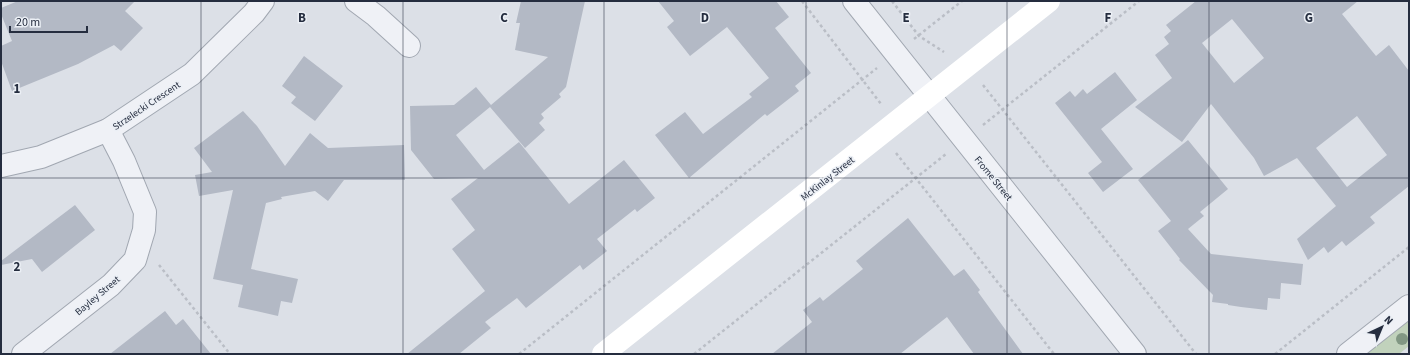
<svg xmlns="http://www.w3.org/2000/svg" width="1410" height="355" font-family="'Source Sans 3',sans-serif">
	<rect width="100%" height="100%" fill="#dce0e7"/>
	<path fill="#c1d2bc" d="M1409,319V346L1399,354H1364Z"/>
	<g fill="#b3b9c5" fill-rule="evenodd">
		<path d="M18,1H135L125,11L143,28L121,51L114,45L78,64L12,91L1,61V46L12,41L1,14V8Z"/>
		<path d="M521,1H585L566,87L559,94L561,97L541,114L544,118L539,123L545,130L525,148L490,107L456,135L484,170L519,142L569,204L624,160L655,198L637,212L635,209L597,239L607,251L583,270L580,265L526,308L517,298L485,322L491,328L459,354H407L485,291L452,249L475,230L451,199L478,178L434,179L411,150L410,106L454,105L476,87L491,105L548,57L515,50L520,23H516Z"/>
		<path d="M658,1H776L789,17L775,28L811,73L795,86L799,91L767,116L765,114L689,178L655,135L685,112L703,134L752,97L749,94L769,78L727,27L690,56L667,27L674,21Z"/>
		<path d="M1196,1H1358L1342,14L1376,56L1389,45L1409,71V186L1370,217L1375,223L1346,246L1342,241L1328,253L1324,247L1308,260L1297,239L1336,206L1297,158L1264,176L1254,158L1211,104L1182,142L1135,107L1172,78L1155,55L1169,44L1164,37L1171,31L1166,25ZM1232,19L1264,58L1234,83L1202,43ZM1357,116L1387,155L1347,187L1316,148Z"/>
		<path d="M304,56L343,86L315,121L291,103L296,97L282,86Z"/>
		<path d="M1115,72L1137,100L1101,129L1133,169L1103,192L1088,173L1102,162L1055,103L1070,91L1075,97L1083,89L1087,94Z"/>
		<path d="M243,111L257,126L285,166L310,133L328,148L404,145L405,180H344L328,201L315,191L281,197L282,199L266,203L251,269L298,279L292,303L281,301L278,316L238,307L243,285L213,279L233,190L199,196L195,175L212,172L194,148Z"/>
		<path d="M1188,140L1228,189L1200,212L1204,216L1188,229L1211,254L1303,264L1301,285L1281,283L1280,299L1268,298L1267,310L1241,307L1228,305V304L1212,302L1213,295L1179,260L1180,259L1158,231L1171,221L1138,180Z"/>
		<path d="M75,205L95,230L42,272L32,259L1,265V261Z"/>
		<path d="M908,218L954,276L964,269L980,290L978,292L1023,354H974L947,317L900,354H772L812,322L803,310L820,297L823,301L863,269L856,261Z"/>
		<path d="M165,311L176,325L183,319L211,354H110Z"/>
	</g>
	<g fill="none" stroke-linecap="round" stroke-linejoin="round">
		<defs>
			<g id="street">
				<path d="M356,1L376,16L409,46"/>
				<path d="M854,1L1135,354"/>
				<path d="M1,166L41,157L108,130L192,74L254,13L263,1"/>
				<path d="M23,354L111,285L135,260L144,230L145,212L124,161L108,130"/>
				<path d="M1348,354L1409,306"/>
			</g>
		</defs>
		<use href="#street" stroke="#a1a7b1" stroke-width="24"/>
		<g stroke="#babec6" stroke-width="2.5" stroke-dasharray="3 3" stroke-linecap="butt">
			<path d="M802,1L881,104"/>
			<path d="M892,1L919,36L944,52"/>
			<path d="M914,39L962,1"/>
			<path d="M983,85L1196,354"/>
			<path d="M983,125L1139,1"/>
			<path d="M896,153L1054,354"/>
			<path d="M159,265L230,354"/>
			<path d="M519,354L877,68"/>
			<path d="M694,354L946,154"/>
			<path d="M1275,354L1409,247"/>
		</g>
		<use href="#street" stroke="#eff1f6" stroke-width="22"/>
		<path stroke="#fff" stroke-width="22" d="M603,354L1049,1"/>
	</g>
	<circle fill="#819783" cx="1402" cy="339" r="6"/>
	<path fill="none" stroke="#252d3f" stroke-width="1" stroke-opacity="0.55" d="M201,1V354M403,1V354M604,1V354M806,1V354M1007,1V354M1209,1V354M1,178H1409"/>
	<g text-anchor="middle" stroke-width="3" stroke-linejoin="round" paint-order="stroke">
		<g font-size="10" fill="#252d3f" stroke="#ebeff5">
			<text transform="translate(146 105) rotate(-34)" y="4">Strzelecki Crescent</text>
			<text transform="translate(827 178) rotate(-38)" y="4">McKinlay Street</text>
			<text transform="translate(994 178) rotate(51)" y="4">Frome Street</text>
			<text transform="translate(97 295) rotate(-40)" y="4">Bayley Street</text>
		</g>
	</g>
	<g font-size="13" text-anchor="middle" font-weight="bold" fill="#252d3f" stroke="#ebeff5" stroke-width="3" stroke-linejoin="round" paint-order="stroke">
		<text x="302" y="22">B</text>
		<text x="504" y="22">C</text>
		<text x="705" y="22">D</text>
		<text x="906" y="22">E</text>
		<text x="1108" y="22">F</text>
		<text x="1309" y="22">G</text>
		<text x="17" y="93">1</text>
		<text x="17" y="271">2</text>
	</g>
	<rect width="1410" height="355" fill="none" stroke="#252d3f" stroke-width="4"/>
	<g transform="translate(1382 327) rotate(44)" stroke="#ebeff5" stroke-width="3" paint-order="stroke">
	<path d="M0-3L7 15L0 10L-7 15Z" fill="#252d3f"/>
	<text y="-6" font-size="11" font-weight="bold" text-anchor="middle" fill="#252d3f">N</text>
	</g>
	<path d="M10 26v6h77v-6" fill="none" stroke="#252d3f" stroke-width="2"/>
	<text x="16" y="26" font-size="12" fill="#252d3f" stroke="#ebeff5" stroke-width="3" paint-order="stroke">20 m</text>
</svg>
